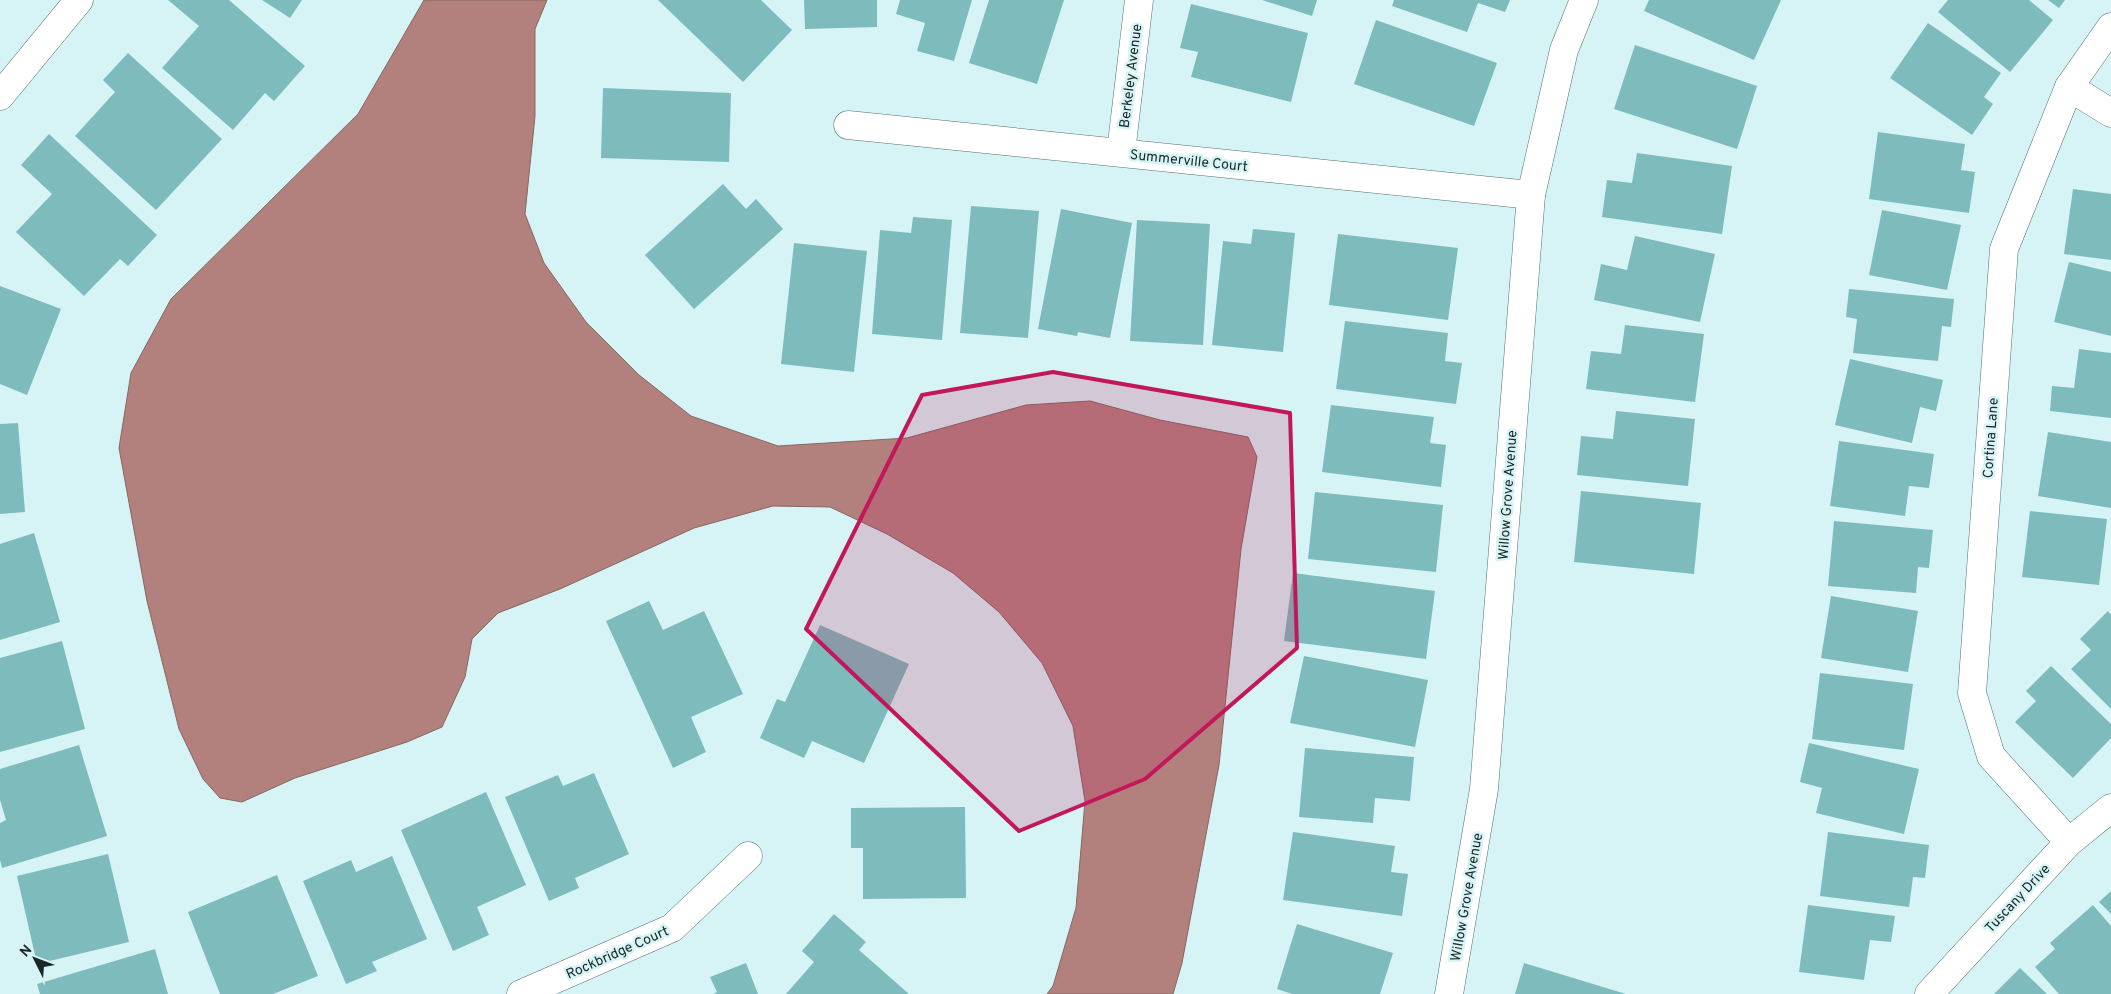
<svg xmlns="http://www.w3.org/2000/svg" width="2111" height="994" font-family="Overpass,sans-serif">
	<rect width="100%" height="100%" fill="#d6f4f5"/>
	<path fill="#b3817d" stroke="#856663" d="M424,0H547L535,29V116L525,214L544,263L586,322L639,375L691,416L778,446L907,438L1026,405L1090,401L1160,420L1248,437L1257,457L1241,549L1219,765L1182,963L1173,994H1047L1053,986L1076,908L1085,801L1073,726L1042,663L999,612L953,573L887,534L830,507L773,506L694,528L560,589L498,613L472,639L465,677L442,727L407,742L295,778L242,802L220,798L203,779L179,729L147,601L119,448L131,373L171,299L358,114Z"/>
	<g fill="#7ebbbc">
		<path d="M168,0H229L305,66L274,101L265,93L233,130L162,68L199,26Z"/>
		<path d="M262,0H302L290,18Z"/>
		<path d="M658,0H761L792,30L743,82Z"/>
		<path d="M804,0H877V27L805,29Z"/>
		<path d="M900,0H972L954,61L917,51L925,23L896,14Z"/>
		<path d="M989,0H1064L1037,84L969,63Z"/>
		<path d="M1262,0H1317L1312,16Z"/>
		<path d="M1394,0H1510L1505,12L1478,3L1467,32L1392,6Z"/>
		<path d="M1649,0H1781L1754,60L1644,11Z"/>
		<path d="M1948,0H2029L2053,20L2010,72L1938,12Z"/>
		<path d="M2048,0H2065L2059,8Z"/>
		<path d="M1191,4L1308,33L1291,102L1191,77L1198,52L1180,48Z"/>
		<path d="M1376,20L1497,63L1474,126L1354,84Z"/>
		<path d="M1928,23L2001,73L1984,97L1993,104L1972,135L1890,78Z"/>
		<path d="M1635,45L1757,86L1737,149L1614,109Z"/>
		<path d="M128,53L222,139L156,210L75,136L115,92L103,80Z"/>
		<path d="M603,88L731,93L729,162L601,158Z"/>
		<path d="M1878,132L1965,144L1961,170L1975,172L1969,213L1869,199Z"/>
		<path d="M49,134L157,235L128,266L120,259L84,296L16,232L52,194L21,165Z"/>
		<path d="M1637,153L1732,166L1722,234L1602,217L1607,180L1632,183Z"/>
		<path d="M723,184L746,209L756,199L783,229L694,309L645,255Z"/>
		<path d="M2073,189L2111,194V260L2064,254Z"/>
		<path d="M971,206L1039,211L1028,338L960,333Z"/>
		<path d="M1061,209L1132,223L1110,338L1078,332L1077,336L1038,329Z"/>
		<path d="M1882,210L1961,225L1947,290L1869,275Z"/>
		<path d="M913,217L952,220L942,340L872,334L880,230L911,233Z"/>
		<path d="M1137,220L1210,224L1203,345L1130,341Z"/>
		<path d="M1253,229L1295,233L1283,352L1212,345L1223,241L1251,244Z"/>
		<path d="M1338,234L1458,248L1448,320L1329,305Z"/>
		<path d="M1635,236L1715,254L1700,322L1594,300L1601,264L1627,270Z"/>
		<path d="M794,243L867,251L854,372L781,364Z"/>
		<path d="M2069,262L2111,272V336L2054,322Z"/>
		<path d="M0,286L61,309L27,395L0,384Z"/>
		<path d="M1849,289L1954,299L1951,327L1942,326L1938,361L1853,353L1857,319L1846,317Z"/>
		<path d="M1345,321L1448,333L1445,361L1462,363L1456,404L1336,389Z"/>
		<path d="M1625,325L1704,334L1695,402L1586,389L1591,351L1621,354Z"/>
		<path d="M2079,349L2111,353V418L2050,411L2052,386L2074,388Z"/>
		<path d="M1850,359L1943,380L1936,411L1920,407L1912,443L1835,425Z"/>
		<path d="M1331,405L1434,417L1430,443L1446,445L1441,487L1322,472Z"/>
		<path d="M1616,411L1695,419L1688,486L1577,475L1581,436L1613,439Z"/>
		<path d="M18,423L25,512L0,514V424Z"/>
		<path d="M2048,432L2111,442V508L2038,496Z"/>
		<path d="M1839,441L1934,454L1929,488L1909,486L1905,516L1830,506Z"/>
		<path d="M1581,491L1701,503L1694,574L1574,562Z"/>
		<path d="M1315,492L1443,505L1436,572L1308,559Z"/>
		<path d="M2030,511L2107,519L2099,585L2022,577Z"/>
		<path d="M1834,521L1933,530L1929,568L1918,567L1916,593L1828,586Z"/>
		<path d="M34,533L60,622L0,640V544Z"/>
		<path d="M1293,573L1435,591L1426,659L1284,641Z"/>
		<path d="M1831,596L1918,611L1908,672L1821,658Z"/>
		<path d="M649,601L663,630L704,611L743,694L691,717L706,752L673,768L606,621Z"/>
		<path d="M2108,611L2111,615V709L2071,669L2091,650L2080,639Z"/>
		<path d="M820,625L909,664L864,763L812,741L804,758L760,738L777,699L785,702Z"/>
		<path d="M62,641L85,729L0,752V658Z"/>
		<path d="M1304,656L1428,680L1415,747L1290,723Z"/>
		<path d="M2051,666L2111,724V738L2073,778L2015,722L2036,701L2026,691Z"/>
		<path d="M1820,673L1913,684L1904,750L1812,739Z"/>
		<path d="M1809,743L1919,769L1904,834L1816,813L1822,788L1800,782Z"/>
		<path d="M79,745L107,836L2,868L0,860V823L6,820L0,800V769Z"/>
		<path d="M1305,748L1414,757L1410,801L1375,798L1373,823L1299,817Z"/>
		<path d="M594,773L629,854L575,878L579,888L549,901L505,797L558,775L563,786Z"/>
		<path d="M486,792L526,885L477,907L489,935L453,951L401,830Z"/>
		<path d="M965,807L966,898L863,899V848H851V808Z"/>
		<path d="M1293,832L1395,846L1391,872L1408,874L1402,916L1283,900Z"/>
		<path d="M1828,832L1929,845L1925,878L1913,877L1909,907L1820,896Z"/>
		<path d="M108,854L129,942L37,964L17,876Z"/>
		<path d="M392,856L427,939L372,962L377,971L346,984L303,881L351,860L356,872Z"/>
		<path d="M277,875L318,976L273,994H220L188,912Z"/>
		<path d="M2111,891V914L2099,902Z"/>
		<path d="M1808,905L1895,916L1891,942L1870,940L1864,980L1799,972Z"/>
		<path d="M2093,905L2111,926V994H2059L2035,967L2055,949L2050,943Z"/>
		<path d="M834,914L866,942L859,950L909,994H786L814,962L802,951Z"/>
		<path d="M1297,924L1393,953L1380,994H1292L1277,989Z"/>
		<path d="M155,949L168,994H40L37,984Z"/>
		<path d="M746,963L758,994H713L717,992L710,977Z"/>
		<path d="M1524,963L1626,994H1515Z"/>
		<path d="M2020,968L2047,994H1994Z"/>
	</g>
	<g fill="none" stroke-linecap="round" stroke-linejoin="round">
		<defs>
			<g id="minor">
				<path d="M2069,87L2111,113"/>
				<path d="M0,96L79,0"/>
				<path d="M848,125L1531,195"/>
				<path d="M1121,152L1139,0"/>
				<path d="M2069,842L1991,756L1972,693L2004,249L2069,87L2111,27"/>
				<path d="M521,994L672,928L748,856"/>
				<path d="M1449,994L1484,789L1531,195L1564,50L1584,0"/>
				<path d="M1929,994L2069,842L2111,808"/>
			</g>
		</defs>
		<use href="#minor" stroke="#557070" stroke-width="29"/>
		<use href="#minor" stroke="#fff" stroke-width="28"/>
	</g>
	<path fill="#c2185b" fill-opacity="0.2" stroke="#c2185b" stroke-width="4" stroke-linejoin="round" d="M1053,372L1290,413L1297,648L1145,779L1019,831L806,629L922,395Z"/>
	<g text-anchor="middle" stroke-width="5" stroke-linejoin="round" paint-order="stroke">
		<g font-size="14" fill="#1b2727" stroke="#d6f4f5">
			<text transform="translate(1130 76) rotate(-83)" y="5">Berkeley Avenue</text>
			<text transform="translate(1189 160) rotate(6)" y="5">Summerville Court</text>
			<text transform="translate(1990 438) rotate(-86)" y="5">Cortina Lane</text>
			<text transform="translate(1507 495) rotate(-86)" y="5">Willow Grove Avenue</text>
			<text transform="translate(1466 897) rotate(-80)" y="5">Willow Grove Avenue</text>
			<text transform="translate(2017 898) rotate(-47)" y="5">Tuscany Drive</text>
			<text transform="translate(617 952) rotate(-24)" y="5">Rockbridge Court</text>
		</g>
	</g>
	<g transform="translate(35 959) rotate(312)" stroke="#d6f4f5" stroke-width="4" paint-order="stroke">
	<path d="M0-4L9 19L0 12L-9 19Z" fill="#1b2727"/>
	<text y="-8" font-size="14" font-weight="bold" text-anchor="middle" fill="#1b2727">N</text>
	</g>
</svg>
